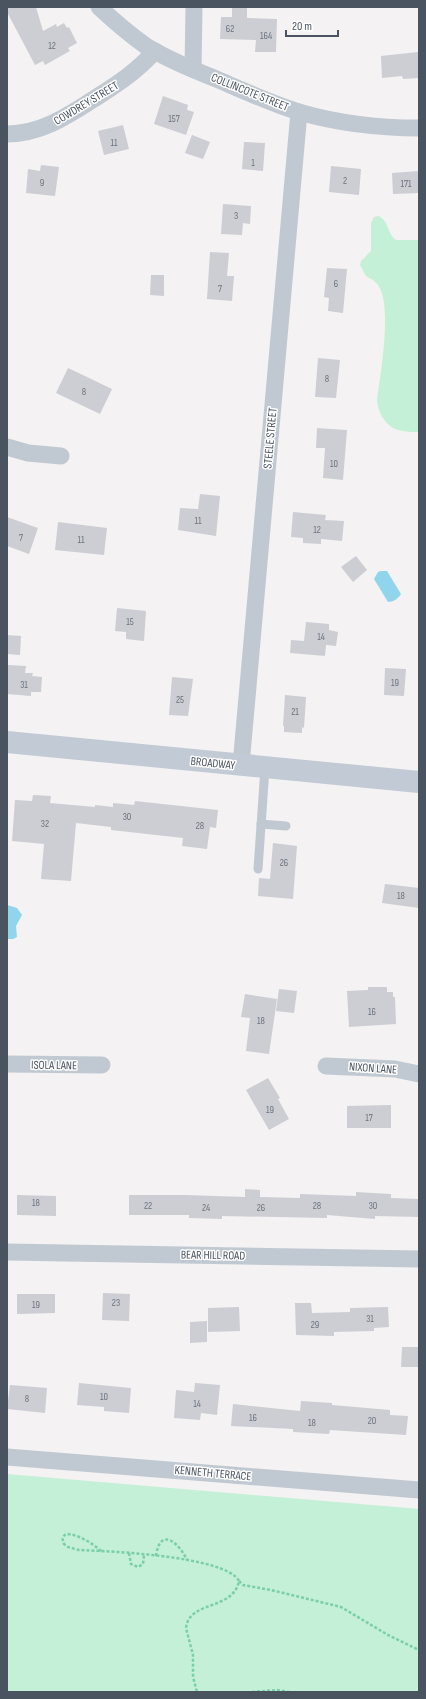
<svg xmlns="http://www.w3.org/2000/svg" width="426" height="1699" font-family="'Sofia Sans Condensed',sans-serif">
	<rect width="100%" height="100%" fill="#f4f2f2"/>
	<g fill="#c3f0d6">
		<path d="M378,216C389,220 387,234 396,240H419V432C414,432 408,432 403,431C387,429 379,415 377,401C380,375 393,306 378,285C375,280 370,279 366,276C364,273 362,268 360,265L361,261L371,251V223L374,217Z"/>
		<path d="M7,1474L419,1509V1692H7Z"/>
	</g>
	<g fill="#90d5ec">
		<path d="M381,571H387L401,594C398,599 393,602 388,602L374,579L378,572Z"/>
		<path d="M7,905L17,908L22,915L16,926L17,937L13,939H7Z"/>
	</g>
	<g fill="#ccced4">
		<path d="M7,7H36L43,31L56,24L57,27L64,23L67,28L69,27L77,43L68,48L70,51L45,65L43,61L35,65L7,12Z"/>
		<path d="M232,7H247V18L277,19L276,52H255L256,40L220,39L221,17H232Z"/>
		<path d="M418,52L419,78L403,79L402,76L382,78L381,56Z"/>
		<path d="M163,96L188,105L187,110L194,112L186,135L154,124Z"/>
		<path d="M123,125L129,149L104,155L98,131Z"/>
		<path d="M192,135L210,142L203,159L185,153Z"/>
		<path d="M244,142L265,143L263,171L242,169Z"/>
		<path d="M41,165L59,167L55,196L26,193L28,169L40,171Z"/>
		<path d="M331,166L361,169L359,195L329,192Z"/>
		<path d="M419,171V193L393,194L392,173Z"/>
		<path d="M223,204L251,206L250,224L243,223L242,235L221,234Z"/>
		<path d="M210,252L229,253L227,276H234L232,301L207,299Z"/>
		<path d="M327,268L347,269L343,313L328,311L329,298L324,297Z"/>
		<path d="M151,275H164V296L150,295Z"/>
		<path d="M318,358L340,360L336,398L315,397Z"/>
		<path d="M68,368L112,389L100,414L56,393Z"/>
		<path d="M317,428L347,430L343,480L323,478L325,448H316Z"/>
		<path d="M200,494L220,496L216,536L178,530L180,508L198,509Z"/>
		<path d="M293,512L326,515L325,520L344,521L342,541L321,539V544L303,543V538L291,537Z"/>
		<path d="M7,517L38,528L29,554L7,546Z"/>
		<path d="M58,522L107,528L104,555L55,550Z"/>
		<path d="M356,556L367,570L353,582L341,567Z"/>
		<path d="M117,608L146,611L144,641L126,639V632L115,631Z"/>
		<path d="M306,622L329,624V630L338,632L336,646L326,645L325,656L290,653L291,640L304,641Z"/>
		<path d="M7,635L21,636L20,655L7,654Z"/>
		<path d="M8,665L26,666L25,673H33L32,676L42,677L41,692H31V696L7,694Z"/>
		<path d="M385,668L406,669L404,696L384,695Z"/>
		<path d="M172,677L193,679L188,716L169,715Z"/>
		<path d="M285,695L306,697L304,728L302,727V733L284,732V726H283Z"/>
		<path d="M33,795L51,796L50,803L95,807V805L113,807V803L134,805L135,801L218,810L216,828L210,827L207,849L182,846L183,838L111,830V827L76,823L71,881L41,879L44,844L12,841L15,800L32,801Z"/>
		<path d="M273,843L297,846L293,899L258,896L259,878L270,879Z"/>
		<path d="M385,884L419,888V908L382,903Z"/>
		<path d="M368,987H387V992H393V997H395L396,1024L349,1027L347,991L368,990Z"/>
		<path d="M279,989L297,991L294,1013L276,1011Z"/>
		<path d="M245,994L277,999L269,1054L246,1051L250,1018L241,1017Z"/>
		<path d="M268,1078L280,1098L278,1099L289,1119L269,1130L246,1090Z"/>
		<path d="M391,1105V1128H347V1106Z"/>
		<path d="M245,1189L260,1190V1197L300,1198V1194L356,1196V1192L391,1194V1198L419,1199V1217L375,1216V1219L327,1215V1218L222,1216V1219L189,1218V1215H129V1195H186L245,1197Z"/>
		<path d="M17,1195L56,1196V1216L17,1215Z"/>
		<path d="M103,1293L130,1294L129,1321L102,1320Z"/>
		<path d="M17,1294H55V1313L17,1314Z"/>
		<path d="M295,1303H311L312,1313L350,1312V1308L388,1307L389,1327L374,1328V1331L334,1332V1336L296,1335Z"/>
		<path d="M239,1307L240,1331L208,1332V1308Z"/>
		<path d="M207,1321V1342L190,1343V1322Z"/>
		<path d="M402,1347H419V1367H401Z"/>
		<path d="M79,1383L131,1388L129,1413L104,1411V1407L77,1405Z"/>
		<path d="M195,1383L220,1385L217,1415L201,1413L200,1420L174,1418L176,1390L194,1392Z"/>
		<path d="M10,1385L47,1388L45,1413L7,1409Z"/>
		<path d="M301,1401L332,1403V1405L390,1410V1415L408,1416L406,1435L330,1430L329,1434L293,1432V1429L231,1426L233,1404L300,1411Z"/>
	</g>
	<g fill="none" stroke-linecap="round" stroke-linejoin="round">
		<g stroke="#7acea9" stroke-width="2.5" stroke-dasharray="3 2" stroke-linecap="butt">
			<path d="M101,1551C92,1543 78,1534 66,1534C62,1537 62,1539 64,1544L68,1547L79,1550C108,1551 226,1556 239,1581C233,1611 189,1600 186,1628L193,1655V1677L197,1692"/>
			<path d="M129,1553L131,1564L138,1567L143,1564L144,1555"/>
			<path d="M156,1556C160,1526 179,1543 187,1560"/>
			<path d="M239,1581L243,1585L271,1590L341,1607L388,1635L419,1650"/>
			<path d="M252,1692L277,1690L289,1692"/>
		</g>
		<g stroke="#c0c9d1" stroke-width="9">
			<path d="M261,824L286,826"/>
			<path d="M258,869L265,768"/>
		</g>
		<g stroke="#c0c9d1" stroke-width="17">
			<path d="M99,7C114,21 129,34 146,46C167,59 191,69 214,78C242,90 270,103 299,112C337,123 379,128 419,128"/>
			<path d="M193,69L194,7"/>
			<path d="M7,134C42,134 69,115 97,97C119,83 137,71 155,51"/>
			<path d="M7,447L28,453L61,456"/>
			<path d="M241,765L299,112"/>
			<path d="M7,1064L102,1065"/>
			<path d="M326,1066L395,1069L419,1074"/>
			<path d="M7,1252L419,1259"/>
			<path d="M7,1457L419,1490"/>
		</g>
		<path stroke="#c1cad5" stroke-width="22" d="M7,742L419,782"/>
	</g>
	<g text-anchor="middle" stroke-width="3" stroke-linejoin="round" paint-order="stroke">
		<g font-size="10" fill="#6a727d">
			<text x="230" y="32">62</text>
			<text x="266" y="39">164</text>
			<text x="52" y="49">12</text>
			<text x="174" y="122">157</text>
			<text x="114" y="146">11</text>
			<text x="253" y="166">1</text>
			<text x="345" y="184">2</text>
			<text x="42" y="186">9</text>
			<text x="406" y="187">171</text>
			<text x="236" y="219">3</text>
			<text x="336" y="287">6</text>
			<text x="220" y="292">7</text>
			<text x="327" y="382">8</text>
			<text x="84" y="395">8</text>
			<text x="334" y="467">10</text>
			<text x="198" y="524">11</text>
			<text x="317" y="533">12</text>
			<text x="21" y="541">7</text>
			<text x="81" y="543">11</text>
			<text x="130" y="625">15</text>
			<text x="321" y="640">14</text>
			<text x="395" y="686">19</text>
			<text x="24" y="688">31</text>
			<text x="180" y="703">25</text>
			<text x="295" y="715">21</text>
			<text x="127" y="820">30</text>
			<text x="45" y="827">32</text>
			<text x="200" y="829">28</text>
			<text x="284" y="866">26</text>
			<text x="401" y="899">18</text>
			<text x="372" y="1015">16</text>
			<text x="261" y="1024">18</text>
			<text x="270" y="1113">19</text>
			<text x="369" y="1121">17</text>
			<text x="36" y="1206">18</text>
			<text x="148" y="1209">22</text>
			<text x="317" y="1209">28</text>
			<text x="373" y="1209">30</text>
			<text x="206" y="1211">24</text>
			<text x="261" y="1211">26</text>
			<text x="116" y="1306">23</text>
			<text x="36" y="1308">19</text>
			<text x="370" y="1322">31</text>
			<text x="315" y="1328">29</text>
			<text x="104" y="1400">10</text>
			<text x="27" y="1402">8</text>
			<text x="197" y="1407">14</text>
			<text x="253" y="1421">16</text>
			<text x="372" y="1424">20</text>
			<text x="312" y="1426">18</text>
		</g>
		<g font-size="12" fill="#4a5460" stroke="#fff">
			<text transform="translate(250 92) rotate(22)" y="4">COLLINCOTE STREET</text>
			<text transform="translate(86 103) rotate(-31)" y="4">COWDREY STREET</text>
			<text transform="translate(270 438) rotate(-85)" y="4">STEELE STREET</text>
			<text transform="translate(213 763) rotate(6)" y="4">BROADWAY</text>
			<text transform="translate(54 1065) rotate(1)" y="4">ISOLA LANE</text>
			<text transform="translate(373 1068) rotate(4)" y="4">NIXON LANE</text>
			<text transform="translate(213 1255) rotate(1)" y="4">BEAR HILL ROAD</text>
			<text transform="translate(213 1473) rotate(5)" y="4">KENNETH TERRACE</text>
		</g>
	</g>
	<rect width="426" height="1699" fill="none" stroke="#4a5460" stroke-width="16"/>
	<path d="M286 30v6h52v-6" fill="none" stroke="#4a5460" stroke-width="2"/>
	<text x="292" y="30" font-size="12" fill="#4a5460" stroke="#ffffff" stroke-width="3" paint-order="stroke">20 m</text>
</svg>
